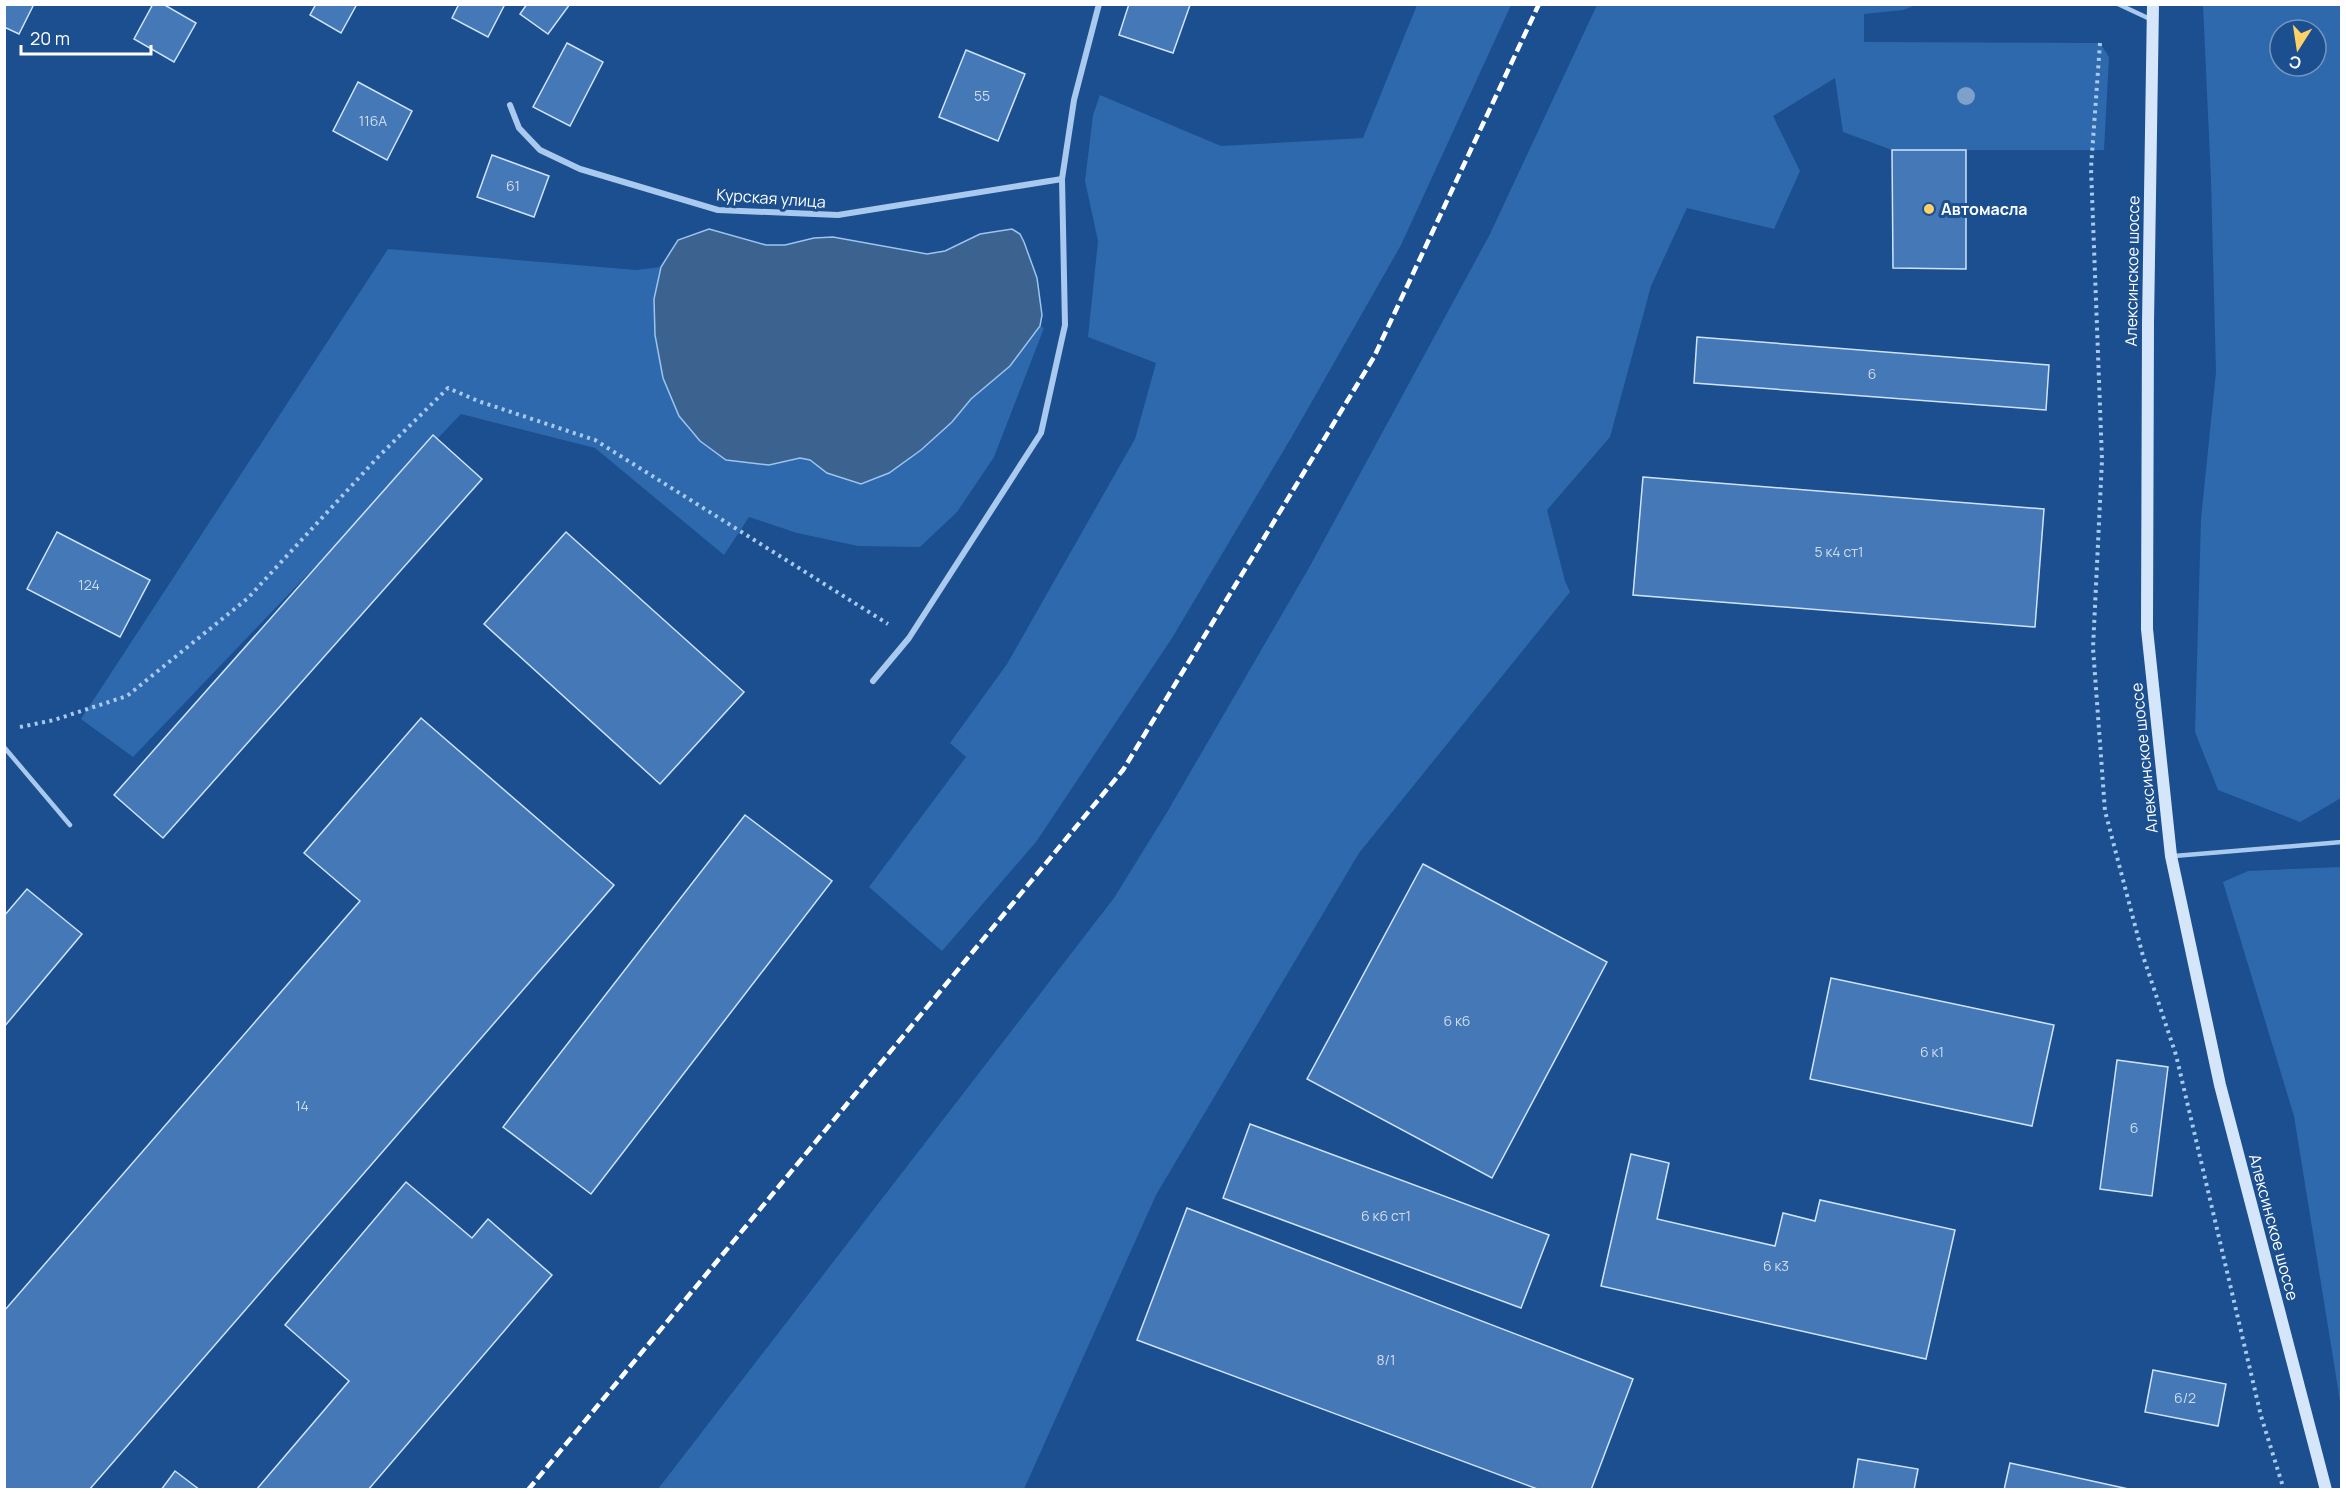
<svg xmlns="http://www.w3.org/2000/svg" width="2346" height="1494" font-family="Manrope,sans-serif">
	<rect width="100%" height="100%" fill="#1b4f8f"/>
	<g fill="#2e69ad" fill-rule="evenodd">
		<path d="M1417,5H1511L1401,245L1294,433L1172,638L1036,842L942,951L869,887L966,757L950,743L1007,664L1135,439L1156,363L1088,337L1098,241L1085,181L1093,115L1100,95L1221,146L1363,138Z"/>
		<path d="M1597,5H1916L1903,10L1864,14V42L2100,43L2109,57L2104,150H1892L1843,132L1835,78L1773,116L1800,171L1774,229L1687,208L1651,286L1610,437L1547,510L1565,581L1570,592L1359,853L1156,1195L1024,1489H658L1114,898L1166,814L1310,566L1490,234Z"/>
		<path d="M2203,5H2341V798L2300,822L2218,790L2195,732L2201,519L2216,372L2211,180ZM2280,30H2316V66H2280Z"/>
		<path d="M388,249L636,270L661,267L654,300L655,335L663,378L679,416L691,432L717,454L769,465L800,458L809,460L827,473L861,484L889,473L921,450L952,422L971,399L1010,366L1040,326L1044,328L994,457L957,512L920,547L858,546L797,533L749,517L724,555L595,448L461,414L133,757L81,719Z"/>
		<path d="M2341,867H2342L2341,1407L2294,1116L2223,882L2248,871Z"/>
	</g>
	<path fill="#3c6290" stroke="#9cc4f0" stroke-width="1.5" d="M709,229L766,245H785L814,238L833,237L927,254L945,251L980,234L1012,229L1020,234L1024,242L1037,278L1042,315L1040,326L1010,366L971,399L952,422L921,450L889,473L861,484L827,473L810,460L800,458L769,465L726,460L700,441L679,416L663,378L655,335L654,299L661,267L678,240Z"/>
	<g fill="#4478b7" stroke="#cfe3fa" stroke-width="1.5">
		<path d="M4,4H34L19,34L4,27Z"/>
		<path d="M153,4H163L196,23L174,62L134,39Z"/>
		<path d="M316,4H357L341,33L310,15Z"/>
		<path d="M459,4H505L488,37L452,18Z"/>
		<path d="M527,4H570L548,34L520,14Z"/>
		<path d="M1129,4L1190,5L1173,53L1119,35Z"/>
		<path d="M567,43L603,62L570,126L533,107Z"/>
		<path d="M966,50L1025,74L998,141L939,117Z"/>
		<path d="M358,82L412,111L387,160L333,131Z"/>
		<path d="M1892,150H1966V269L1893,268Z"/>
		<path d="M492,155L549,176L534,217L477,197Z"/>
		<path d="M1697,337L2049,365L2046,410L1694,383Z"/>
		<path d="M433,435L482,479L163,838L114,795Z"/>
		<path d="M1643,477L2044,509L2035,627L1633,595Z"/>
		<path d="M57,532L150,580L120,637L27,589Z"/>
		<path d="M566,532L744,692L660,784L484,624Z"/>
		<path d="M421,718L614,885L89,1490H4V1311L360,901L304,853Z"/>
		<path d="M745,815L832,881L591,1194L503,1127Z"/>
		<path d="M1423,864L1607,962L1492,1178L1307,1079Z"/>
		<path d="M27,889L82,934L4,1027V916Z"/>
		<path d="M1831,978L2054,1025L2032,1126L1810,1079Z"/>
		<path d="M2117,1060L2168,1067L2152,1196L2100,1189Z"/>
		<path d="M1250,1124L1549,1235L1521,1308L1223,1198Z"/>
		<path d="M1631,1154L1669,1163L1657,1219L1775,1246L1783,1213L1815,1221L1820,1200L1955,1230L1926,1359L1601,1286Z"/>
		<path d="M406,1182L472,1238L488,1219L552,1275L368,1490H256L349,1381L285,1325Z"/>
		<path d="M1187,1208L1633,1379L1591,1490H1540L1137,1340Z"/>
		<path d="M2153,1370L2226,1384L2218,1426L2145,1412Z"/>
		<path d="M1858,1459L1918,1469L1914,1490H1853Z"/>
		<path d="M2010,1463L2133,1490H2004Z"/>
		<path d="M175,1471L200,1490H161Z"/>
	</g>
	<g fill="none" stroke-linecap="round" stroke-linejoin="round">
		<g stroke="#a9c9ee" stroke-width="4" stroke-dasharray="3 4.5" stroke-linecap="butt">
			<path d="M2100,43L2091,168L2102,460L2093,648L2105,811L2143,956L2176,1055L2261,1416L2284,1490"/>
			<path d="M20,727L54,720L127,696L248,598L379,456L448,388L478,401L595,440L888,624"/>
		</g>
		<g stroke="#a9c9ee" stroke-width="4.5">
			<path d="M2118,4L2150,19"/>
			<path d="M4,747L70,825"/>
			<path d="M2174,856L2342,842"/>
		</g>
		<g stroke="#a9c9ee" stroke-width="6">
			<path d="M510,105L519,128L540,150L580,169L718,210L838,215L1062,179"/>
			<path d="M873,681L909,638L1041,433L1065,325L1062,179L1074,100L1099,4"/>
		</g>
		<path stroke="#d6e6fa" stroke-width="12" d="M2153,4L2148,323L2147,629L2171,856L2220,1085L2326,1490"/>
		<path stroke="#fff" stroke-width="4.5" stroke-dasharray="10 4.5" stroke-linecap="butt" d="M528,1490L1123,770L1374,357L1539,4"/>
	</g>
	<circle fill="#7ea0ca" cx="1966" cy="96" r="9"/>
	<circle fill="#ffd166" stroke="#1b4f8f" stroke-width="2" cx="1929" cy="209" r="6"/>
	<g text-anchor="middle" stroke-width="6" stroke-linejoin="round" paint-order="stroke">
		<g font-size="14" fill="#d0dded">
			<text x="982" y="101">55</text>
			<text x="373" y="126">116А</text>
			<text x="513" y="191">61</text>
			<text x="1872" y="379">6</text>
			<text x="1839" y="557">5 к4 ст1</text>
			<text x="89" y="590">124</text>
			<text x="1457" y="1026">6 к6</text>
			<text x="1932" y="1057">6 к1</text>
			<text x="302" y="1111">14</text>
			<text x="2134" y="1133">6</text>
			<text x="1386" y="1221">6 к6 ст1</text>
			<text x="1776" y="1271">6 к3</text>
			<text x="1386" y="1365">8/1</text>
			<text x="2185" y="1403">6/2</text>
		</g>
		<g font-size="16" fill="#fff" stroke="#1b4f8f">
			<text transform="translate(771 198) rotate(4)" y="6">Курская улица</text>
			<text transform="translate(2132 271) rotate(-89)" y="6">Алексинское шоссе</text>
			<text transform="translate(2144 758) rotate(-96)" y="6">Алексинское шоссе</text>
			<text transform="translate(2274 1227) rotate(75)" y="6">Алексинское шоссе</text>
		</g>
		<g font-size="16" font-weight="bold" fill="#fff" stroke="#1b4f8f" text-anchor="start">
			<text x="1941" y="215">Автомасла</text>
		</g>
	</g>
	<rect width="2346" height="1494" fill="none" stroke="#ffffff" stroke-width="12"/>
	<g transform="translate(2298 48) rotate(192)"><circle r="28" fill="#1b4f8f" stroke="#7695bc" stroke-width="1.5"/>
	<path d="M0-4.5L10 22L0 15L-10 22Z" fill="#ffd166"/>
	<text y="-9" font-size="16" font-weight="bold" text-anchor="middle" fill="#ffffff">С</text>
	</g>
	<path d="M21 45v9h130v-9" fill="none" stroke="#ffffff" stroke-width="3"/>
	<text x="30" y="45" font-size="18" fill="#ffffff" stroke="#1b4f8f" stroke-width="4.5" paint-order="stroke">20 m</text>
</svg>
